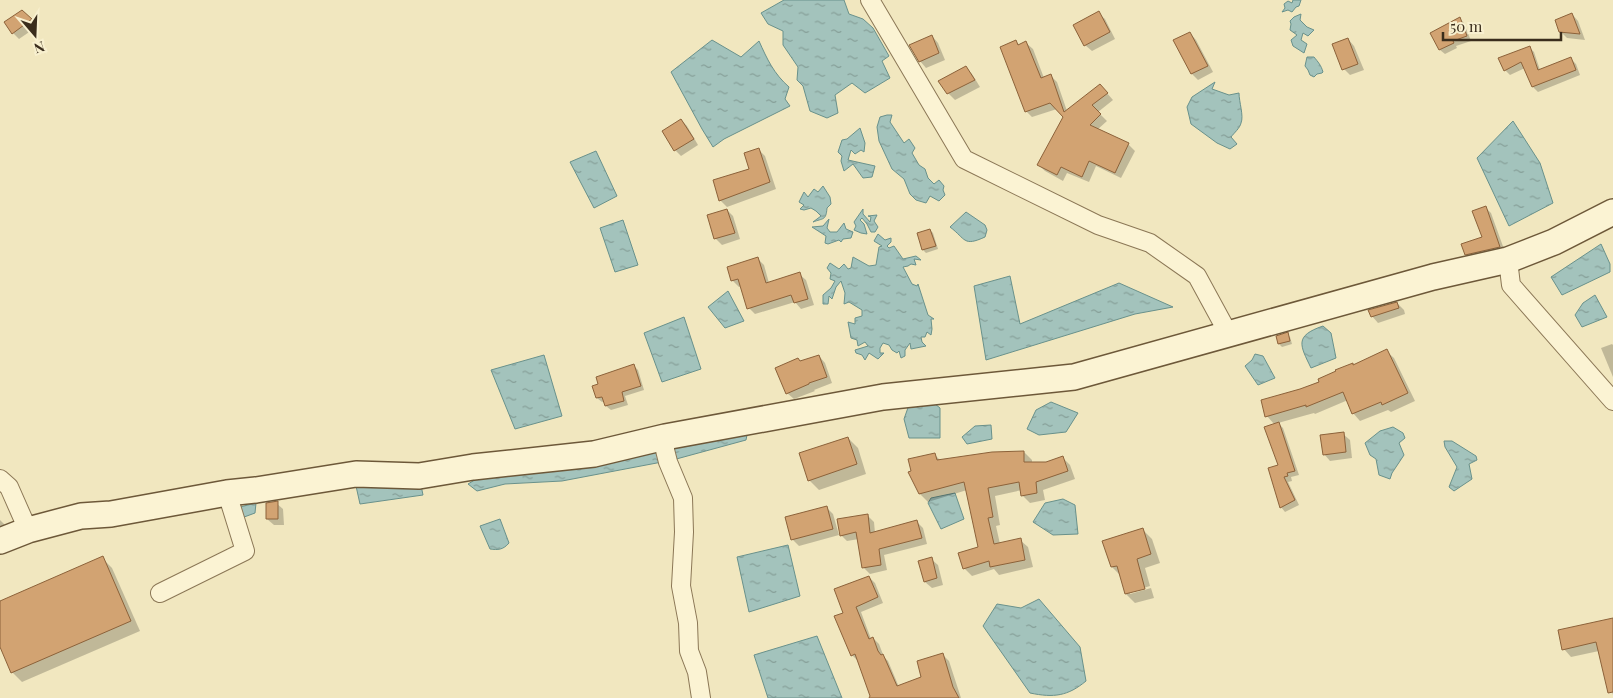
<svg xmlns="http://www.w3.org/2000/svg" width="1613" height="698" font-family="'Playfair Display',serif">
	<defs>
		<pattern id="water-ripples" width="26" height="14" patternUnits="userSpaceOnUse" patternTransform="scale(1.25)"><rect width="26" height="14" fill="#a3c3bc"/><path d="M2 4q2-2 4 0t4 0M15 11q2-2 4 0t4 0" fill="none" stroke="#869f98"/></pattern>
	</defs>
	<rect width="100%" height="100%" fill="#f1e7bf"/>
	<g fill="url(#water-ripples)" stroke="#69918b">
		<path d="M784,0H844L849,14L863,19L873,28L889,56L882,61L890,78L865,93L852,83L835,95L838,113L827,118L810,111L803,86L797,80L798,67L783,45V31L768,24L761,13Z"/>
		<path d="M1293,0H1301L1299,6L1296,7L1292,12L1288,10L1282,12L1285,8L1284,4L1288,1L1292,3Z"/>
		<path d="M1301,14L1300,20L1307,27L1314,30L1308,36L1303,33L1301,40L1307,44L1304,53L1293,46L1291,40L1297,35L1290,30L1291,24L1290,21L1294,17Z"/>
		<path d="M712,40L741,57L759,41C767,59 774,74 789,87L785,99L790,106L724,139L713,147L702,129L671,72Z"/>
		<path d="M1307,57H1314C1318,62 1321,65 1323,72L1322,73L1317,74L1314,77L1310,75L1308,70L1305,66Z"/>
		<path d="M1215,82L1212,89L1229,95L1239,93C1239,102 1244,116 1241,123C1240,128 1234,133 1231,137L1237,144L1230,149L1217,143L1191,124L1187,107L1192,97Z"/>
		<path d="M887,115H892L890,122L904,143L909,139L915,148L912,153L919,165L925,169L928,178L934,184L939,180L944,186L943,190L945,195L939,201L930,196L926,203L916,200L910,194L904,179L892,169L879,141L877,127L880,117Z"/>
		<path d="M1513,121L1540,163L1553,203L1509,226L1477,158Z"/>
		<path d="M860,128L865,143L864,152L861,150L855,154L851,150L848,160L875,166L872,177L863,178L853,164L844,171L841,161L842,156L838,152L842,140L847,139Z"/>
		<path d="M596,151L617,196L594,208L570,162Z"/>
		<path d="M823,186L830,197L831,204L827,208C826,221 823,218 813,222L821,216L816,211L811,208L804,210L800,209L804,205L799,202L804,192L808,197L814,189L818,192Z"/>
		<path d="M863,209V214L870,222L871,217L868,216L877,215L874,221L878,227L875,232H871L867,224L862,218L860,220L864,224L867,234L861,233L854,230L856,226L854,222Z"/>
		<path d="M966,212L985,225L987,230L985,237C963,247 966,239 950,227Z"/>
		<path d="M829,219L827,228L830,232H837L844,223L846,229L853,232L851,238L843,239L841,242L839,240L828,244L825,243L826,236L812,227L823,226Z"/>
		<path d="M623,220L638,265L615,272L600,228Z"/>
		<path d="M878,234L885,240L891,238V242L887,246L889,248L894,246L903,259L916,256L921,260L914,259L916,265L911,264L908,266L903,267L912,284L917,286L918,284L928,315L934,319H931L932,329L931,335L927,332L925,337H921L922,342L926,346L911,349L910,343L905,350V356L901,358L899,351L897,353L892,350L889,345L883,343L880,348V353H884L878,359L869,353L865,360L862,355L856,353L855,350L868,346L865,342L858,346L857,340L851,338L848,322L855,324V318L862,316V310L849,302L844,304L845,293L841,281L836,287L832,299L829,296L828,304H823V295L831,288L835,281L830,279L831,273L827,268L830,263L839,269L844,264L848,269L851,268L853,257L869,266L876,265L879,247L882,246L874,241Z"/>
		<path d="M1601,244L1610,264V272L1562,295L1551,277Z"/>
		<path d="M1010,276L1020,324L1119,283L1173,307L1135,314L986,360L974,286Z"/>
		<path d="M728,291L744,321L725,328L708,307Z"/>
		<path d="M1595,295L1607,317L1582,327L1575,315L1583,303Z"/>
		<path d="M684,317L701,369L662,382L644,333Z"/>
		<path d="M1323,326L1331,333L1336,358L1311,368C1300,345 1294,336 1323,326Z"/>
		<path d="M1255,354L1263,356L1275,378L1258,385L1245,366L1252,360Z"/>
		<path d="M544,355L562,416L515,429L491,370Z"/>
		<path d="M929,399L940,408V438H909L904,419L910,402Z"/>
		<path d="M1051,402L1078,413L1066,432L1039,435L1027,429L1036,410Z"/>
		<path d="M991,425L992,439L967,444L962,437L975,426Z"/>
		<path d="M1393,427L1403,433L1405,438L1399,443L1404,455L1392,473L1390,479L1379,475L1376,459L1370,455L1365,443L1380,431Z"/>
		<path d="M748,430L746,440L669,461L667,449Z"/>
		<path d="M1444,441H1452L1476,456L1477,460L1469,464L1472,479L1454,491L1449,487L1457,467L1445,447Z"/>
		<path d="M657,451L662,462L562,481L505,484L477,491L468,484L483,475Z"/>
		<path d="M419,476L423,495L360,504L356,486Z"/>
		<path d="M955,493L964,519L941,529L928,503L931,498Z"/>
		<path d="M1063,499L1075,505L1078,534L1053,535L1033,522L1045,503Z"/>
		<path d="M256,503L255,513L236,520L232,509Z"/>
		<path d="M500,519L509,543C503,550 498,550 490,549L480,526Z"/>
		<path d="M788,545L800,596L749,612L737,557Z"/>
		<path d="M1039,599L1080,647L1086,681C1068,696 1054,698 1030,693L983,626L997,604L1021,608Z"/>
		<path d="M817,636L842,698H768L754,655Z"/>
	</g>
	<g fill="#0003">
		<path d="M22,12L38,26L19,39L13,33Z"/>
		<path d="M1098,13L1105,19L1115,39L1092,51L1085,45Z"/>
		<path d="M1572,14L1578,21L1585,40L1567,38L1560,31Z"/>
		<path d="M1459,18L1464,23L1471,41L1456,46L1457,48L1445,54L1440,50L1432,33Z"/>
		<path d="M1190,33L1196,40L1213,72L1198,80L1192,74L1175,41Z"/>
		<path d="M932,36L938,43L945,60L926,68L920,61Z"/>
		<path d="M1348,39L1354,46L1364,70L1350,75L1344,69Z"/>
		<path d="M1016,42L1020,45L1026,43L1033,49L1044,78L1051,76L1057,82L1067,111L1106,92L1113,100L1098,112L1107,121L1097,130L1128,144L1135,151L1121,178L1096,166L1089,182L1067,173L1063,181L1045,171L1039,165L1064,117L1057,109L1032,117L1026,111Z"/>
		<path d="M1529,47L1534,52L1540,70L1571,59L1576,64L1580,75L1538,92L1533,87L1525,68L1510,75L1505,70Z"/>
		<path d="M965,67L972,74L980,87L955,100L948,93Z"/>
		<path d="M681,120L687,126L698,145L681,156L675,150Z"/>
		<path d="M759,150L765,156L776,189L727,207L720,200L751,170Z"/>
		<path d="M1486,208L1491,213L1505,252L1472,260L1466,254L1483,238Z"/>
		<path d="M727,210L733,216L740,239L722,245L715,238Z"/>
		<path d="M930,230L933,233L938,249L926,253L923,250L918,234Z"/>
		<path d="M757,258L764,265L769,283L799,274L806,280L814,305L801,309L795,302L755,314L749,308L742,286L739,287L733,281L728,268Z"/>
		<path d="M1397,303L1404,310L1405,314L1378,323L1372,316Z"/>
		<path d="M1287,334L1290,337L1292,344L1282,347L1279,344Z"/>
		<path d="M1612,344L1613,345V377L1601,348Z"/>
		<path d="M1386,351L1394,358L1415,401L1391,412L1388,410L1360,421L1353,413L1348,400L1315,414L1314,413L1278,423L1283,428L1299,475L1291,477L1292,481L1288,482L1299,505L1285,512L1281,507L1279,466L1275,425L1267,416L1300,390Z"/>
		<path d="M819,356L825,363L832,383L814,390L815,391L794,399L787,393L801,362Z"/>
		<path d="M634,366L638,370L644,390L625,396L628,405L611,410L606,406L605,401L602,402L597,398Z"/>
		<path d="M1343,434L1350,440L1352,458L1330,461L1324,454Z"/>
		<path d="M848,438L858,448L866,474L819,490L809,480Z"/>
		<path d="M1024,452L1032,460V463H1046L1062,457L1070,465L1075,479L1043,490L1045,500L1030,503L1022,495V490L995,496L1000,525L996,526L1000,544L1020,540L1028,547L1033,567L999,575L994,569L972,576L964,568L980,547L967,490L928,502L920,494L934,454L940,460Z"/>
		<path d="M276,503L283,509L284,525H274L267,519Z"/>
		<path d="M827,508L833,514L839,535L799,546L792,539Z"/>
		<path d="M868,516L874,522L875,533L917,522L923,528L927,544L884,555L887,570L870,574L864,568L859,539L847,541L841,535Z"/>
		<path d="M0,520L7,527L0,542Z"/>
		<path d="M1143,530L1152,539L1160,563L1145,568L1150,586L1130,592V594L1151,588L1154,598L1135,603L1126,594L1121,576L1112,567Z"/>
		<path d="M102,558L112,568L140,631L22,682L12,672L0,644V602Z"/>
		<path d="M931,559L938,565L943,585L932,588L925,582Z"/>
		<path d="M869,577L875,583L883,603L861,612L871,639L873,638L879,644L884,657L888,661L899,687L923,678L943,655L949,661L961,698H871L858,661L852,655L845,613Z"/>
		<path d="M1613,619V695L1599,651L1571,657L1564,649Z"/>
	</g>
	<g fill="#d2a372" stroke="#8c623a">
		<path d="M22,10L32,19L12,34L4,22Z"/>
		<path d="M1099,11L1110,32L1084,46L1073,25Z"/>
		<path d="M1572,13L1580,34L1559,32L1555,20Z"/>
		<path d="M1460,17L1467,36L1453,41L1454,43L1439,50L1430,33Z"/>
		<path d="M1190,32L1208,66L1191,74L1173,40Z"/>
		<path d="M932,35L939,53L919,62L909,45Z"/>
		<path d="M1348,38L1358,64L1342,70L1332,44Z"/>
		<path d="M1016,40L1018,45L1026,41L1041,78L1051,74L1064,112L1100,84L1108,93L1092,105L1101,114L1090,125L1129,143L1115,173L1089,161L1082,177L1061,167L1057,175L1037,165L1063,117L1050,103L1025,112L1000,47Z"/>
		<path d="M1530,46L1538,70L1571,57L1576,70L1532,87L1521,62L1504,71L1498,58Z"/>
		<path d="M966,66L975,80L947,94L938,81Z"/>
		<path d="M681,119L694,139L674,151L662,131Z"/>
		<path d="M759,148L770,182L719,201L713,180L749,169L744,153Z"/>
		<path d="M1486,206L1500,247L1465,255L1461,244L1482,237L1472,211Z"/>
		<path d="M727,209L735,233L714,239L707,215Z"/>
		<path d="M930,229L936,246L922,250L917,233Z"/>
		<path d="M758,257L766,283L800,272L808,299L794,303L791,295L747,309L738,279L731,281L727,267Z"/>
		<path d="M1397,302L1399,308L1371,317L1368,310Z"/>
		<path d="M1288,332L1290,341L1278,344L1276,336Z"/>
		<path d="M1387,349L1408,393L1382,405L1381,402L1352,414L1343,392L1306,407V405L1265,417L1261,400L1300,389L1319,382L1318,379L1336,371L1335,370L1353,363V365Z"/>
		<path d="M819,355L827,377L809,383V384L786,394L775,368L798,358L800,361Z"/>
		<path d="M634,364L641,386L622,392L624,401L605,406L602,397L596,398L592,386L598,384L596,377Z"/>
		<path d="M1279,422L1295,471L1287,473L1288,476L1284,477L1295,500L1280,508L1268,468L1278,465L1264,427Z"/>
		<path d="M1344,432L1346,452L1323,455L1320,435Z"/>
		<path d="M848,437L857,464L808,481L799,453Z"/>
		<path d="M1024,451V462H1046L1063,456L1068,471L1036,482L1037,493L1021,496L1019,482L988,488L993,517L988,518L994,544L1021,538L1025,560L990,567L989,561L963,569L958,553L978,547L964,482L919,494L908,472L911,471L908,459L935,453L937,460L992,452Z"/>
		<path d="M278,501V519H266V503Z"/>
		<path d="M827,506L833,529L791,540L785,517Z"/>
		<path d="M868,514L870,533L917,520L922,538L879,549L881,565L862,568L856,532L840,536L837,519Z"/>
		<path d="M1143,528L1151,554L1137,559L1145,589L1125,594L1117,566L1111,567L1102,541Z"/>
		<path d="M103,556L131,621L11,673L0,647V601Z"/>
		<path d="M932,557L937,578L924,582L918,561Z"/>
		<path d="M869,576L878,597L856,607L869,639L873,637L878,651L881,655L883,654L897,686L921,677L917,661L943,653L953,687L959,698H869L870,696L855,654L851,656L834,616L843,613L834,589Z"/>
		<path d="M1613,618V692L1608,693L1596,642L1562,650L1558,630Z"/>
	</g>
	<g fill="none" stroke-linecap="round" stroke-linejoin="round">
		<defs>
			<g id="street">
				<path d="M870,0L964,159L1098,225L1150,243L1197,276L1228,333"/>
				<path d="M1508,260L1511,285L1613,401"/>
				<path d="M665,437V450L668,462L683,498L684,532L681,586L688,623L689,651L697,672L701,698"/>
				<path d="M0,479L9,487L28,530"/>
				<path d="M160,593L245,551L227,493"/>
			</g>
			<path id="secondary" d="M0,541L28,530L81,516L111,514L227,493L256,490L356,474L419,476L473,467L594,454L665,437L883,397L1074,377L1433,277L1508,260L1554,242L1613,212"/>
		</defs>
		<use href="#street" stroke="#8b7756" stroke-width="20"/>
		<use href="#secondary" stroke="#6d5839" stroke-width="28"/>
		<use href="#street" stroke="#fbf3d3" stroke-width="18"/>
		<use href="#secondary" stroke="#fbf3d3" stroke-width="25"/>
	</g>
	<g transform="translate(35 35) rotate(161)" stroke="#f8f0cf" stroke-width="4" paint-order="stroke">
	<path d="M0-4L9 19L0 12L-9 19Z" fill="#3a2d1c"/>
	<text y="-8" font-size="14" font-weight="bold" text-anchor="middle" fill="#3a2d1c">N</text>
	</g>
	<path d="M1443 32v8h118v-8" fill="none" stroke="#3a2d1c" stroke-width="2.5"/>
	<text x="1450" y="32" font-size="15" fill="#3a2d1c" stroke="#f8f0cf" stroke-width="4" paint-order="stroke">50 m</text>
</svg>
